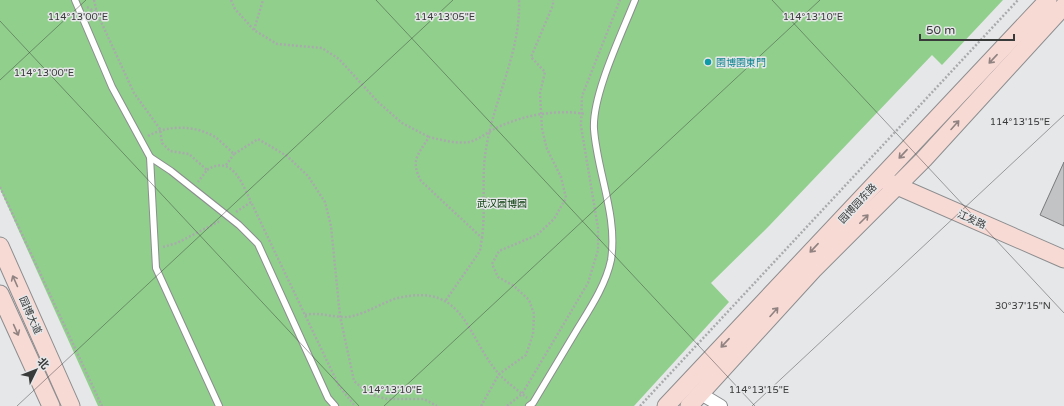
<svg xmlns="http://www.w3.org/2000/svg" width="1064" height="406" font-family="'Varela Round','Noto Sans SC',sans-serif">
	<rect width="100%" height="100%" fill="#e6e7e9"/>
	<path fill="#91d08c" d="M0,0H1003L942,65L932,55L769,226L711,283L729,302L634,406H98L0,189Z"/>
	<path fill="#c2c3c5" stroke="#787a7b" d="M1064,162V226L1040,215Z"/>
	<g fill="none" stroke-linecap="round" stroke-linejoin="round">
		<defs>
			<g id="lane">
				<path d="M75,0L112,87L150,157L171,171L239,225L258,244L328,398L335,406"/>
				<path d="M150,157L156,268L219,406"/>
				<path d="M529,406L533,403C548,378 563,353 578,328C591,307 606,284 611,260C618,216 597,172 594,129C592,95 622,33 635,0"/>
			</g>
			<path id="street" d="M701,394L721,406"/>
			<g id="secondary">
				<path d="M888,182L1064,259"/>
				<path d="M0,246L71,406"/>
				<path d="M0,294L51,406"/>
				<path d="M666,406L1048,0"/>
				<path d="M689,406L813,270L924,159L1064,6"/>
			</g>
		</defs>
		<use href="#lane" stroke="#8c8d8f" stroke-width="8"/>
		<use href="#street" stroke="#8c8d8f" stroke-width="14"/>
		<use href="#secondary" stroke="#8c8d8f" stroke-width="19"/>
		<g stroke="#a9aaac" stroke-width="2.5" stroke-dasharray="2 2" stroke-linecap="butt">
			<path d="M94,0L97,13L134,93L160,129L162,143L170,151L189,154L207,170L198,182"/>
			<path d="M231,0L235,9L254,30L277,44L322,48L339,59L378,102L402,123L429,137"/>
			<path d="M87,7L97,13"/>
			<path d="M254,30L263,0"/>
			<path d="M148,136C166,126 188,125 207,133C217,136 226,147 234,154L258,139L287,156L308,176L325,202L331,226L340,316L354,381L369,394L387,399H424L437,406"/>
			<path d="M226,165L234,154"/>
			<path d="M207,170C232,154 242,183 251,202"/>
			<path d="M0,187L102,406"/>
			<path d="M236,212L251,202L339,386L355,406"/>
			<path d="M482,238C486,208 481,178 486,149C494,98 521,52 519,0"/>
			<path d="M163,247L177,243L220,221"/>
			<path d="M446,300L480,251L482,238L421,181C410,160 418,155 429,137C442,140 456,144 469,142C478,140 488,132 496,128C524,115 556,109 586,114"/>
			<path d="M305,315C321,311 338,320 353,316C369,312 383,302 398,298C466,282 466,337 499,374C507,383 518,390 527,398"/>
			<path d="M481,406L499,374L526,355L533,334L534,314L529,300L514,286L498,277L492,264L499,251L537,235L554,219L566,198L561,177L547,149L542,129L540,93L545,72L531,57L553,5V0"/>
			<path d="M507,406L522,394L588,283L598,250V228L581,126L582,96L620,0"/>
			<path d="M640,406L1018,0"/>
		</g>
		<use href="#lane" stroke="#fff" stroke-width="6"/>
		<use href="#street" stroke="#fff" stroke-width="12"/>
		<use href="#secondary" stroke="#f8dad5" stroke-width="17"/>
	</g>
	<defs><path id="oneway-shaft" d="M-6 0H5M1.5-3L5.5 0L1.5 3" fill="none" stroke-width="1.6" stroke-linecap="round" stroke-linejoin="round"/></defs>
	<g stroke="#8f8280">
		<use href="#oneway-shaft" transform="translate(993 59) rotate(133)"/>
		<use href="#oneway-shaft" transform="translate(955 125) rotate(-48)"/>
		<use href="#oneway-shaft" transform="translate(903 154) rotate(133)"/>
		<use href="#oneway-shaft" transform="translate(864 219) rotate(-45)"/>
		<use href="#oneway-shaft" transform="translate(814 248) rotate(133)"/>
		<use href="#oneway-shaft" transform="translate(15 281) rotate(-114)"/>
		<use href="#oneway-shaft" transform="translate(774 312) rotate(-48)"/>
		<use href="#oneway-shaft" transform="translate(16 330) rotate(66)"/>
		<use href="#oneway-shaft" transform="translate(725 343) rotate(133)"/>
	</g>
	<path fill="none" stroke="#393a3a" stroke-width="1" stroke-opacity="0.45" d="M376,0L755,406M772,0L1064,313M0,21L359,406M0,80L86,0M17,406L453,0M384,406L820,0M752,406L1064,115"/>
	<circle fill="#0f9aa8" stroke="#e6e7e9" stroke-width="1.5" cx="708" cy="62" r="4"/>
	<g text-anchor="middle" stroke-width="3" stroke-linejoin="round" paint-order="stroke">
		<g font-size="10" fill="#0d838f" stroke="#e6e7e9" text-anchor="start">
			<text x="716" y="66">園博園東門</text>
		</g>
		<g font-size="10" fill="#063a07" stroke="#e6e7e9">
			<text x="502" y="207">武汉园博园</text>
		</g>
		<g font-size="10" fill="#393a3a" stroke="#e6e7e9">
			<text transform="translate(857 203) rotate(-47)" y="4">园博园东路</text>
			<text transform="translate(972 219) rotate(24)" y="4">江发路</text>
			<text transform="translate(31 315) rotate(66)" y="4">园博大道</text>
		</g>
	</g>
	<g font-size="10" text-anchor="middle" fill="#393a3a" stroke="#e6e7e9" stroke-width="3" stroke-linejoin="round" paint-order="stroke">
		<text x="78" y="20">114°13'00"E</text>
		<text x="445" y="20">114°13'05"E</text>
		<text x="813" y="20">114°13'10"E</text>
		<text x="44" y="76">114°13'00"E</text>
		<text x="1020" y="125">114°13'15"E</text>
		<text x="1023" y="309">30°37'15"N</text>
		<text x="392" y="393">114°13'10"E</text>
		<text x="759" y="393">114°13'15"E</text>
	</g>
	<g transform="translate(36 370) rotate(47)" stroke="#e6e7e9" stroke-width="3" paint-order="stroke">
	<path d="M0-3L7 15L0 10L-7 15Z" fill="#393a3a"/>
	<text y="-6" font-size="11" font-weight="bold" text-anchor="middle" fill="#393a3a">北</text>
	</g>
	<path d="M920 34v6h94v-6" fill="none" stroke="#393a3a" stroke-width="2"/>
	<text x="926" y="34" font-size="12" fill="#393a3a" stroke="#e6e7e9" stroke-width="3" paint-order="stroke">50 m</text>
</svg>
